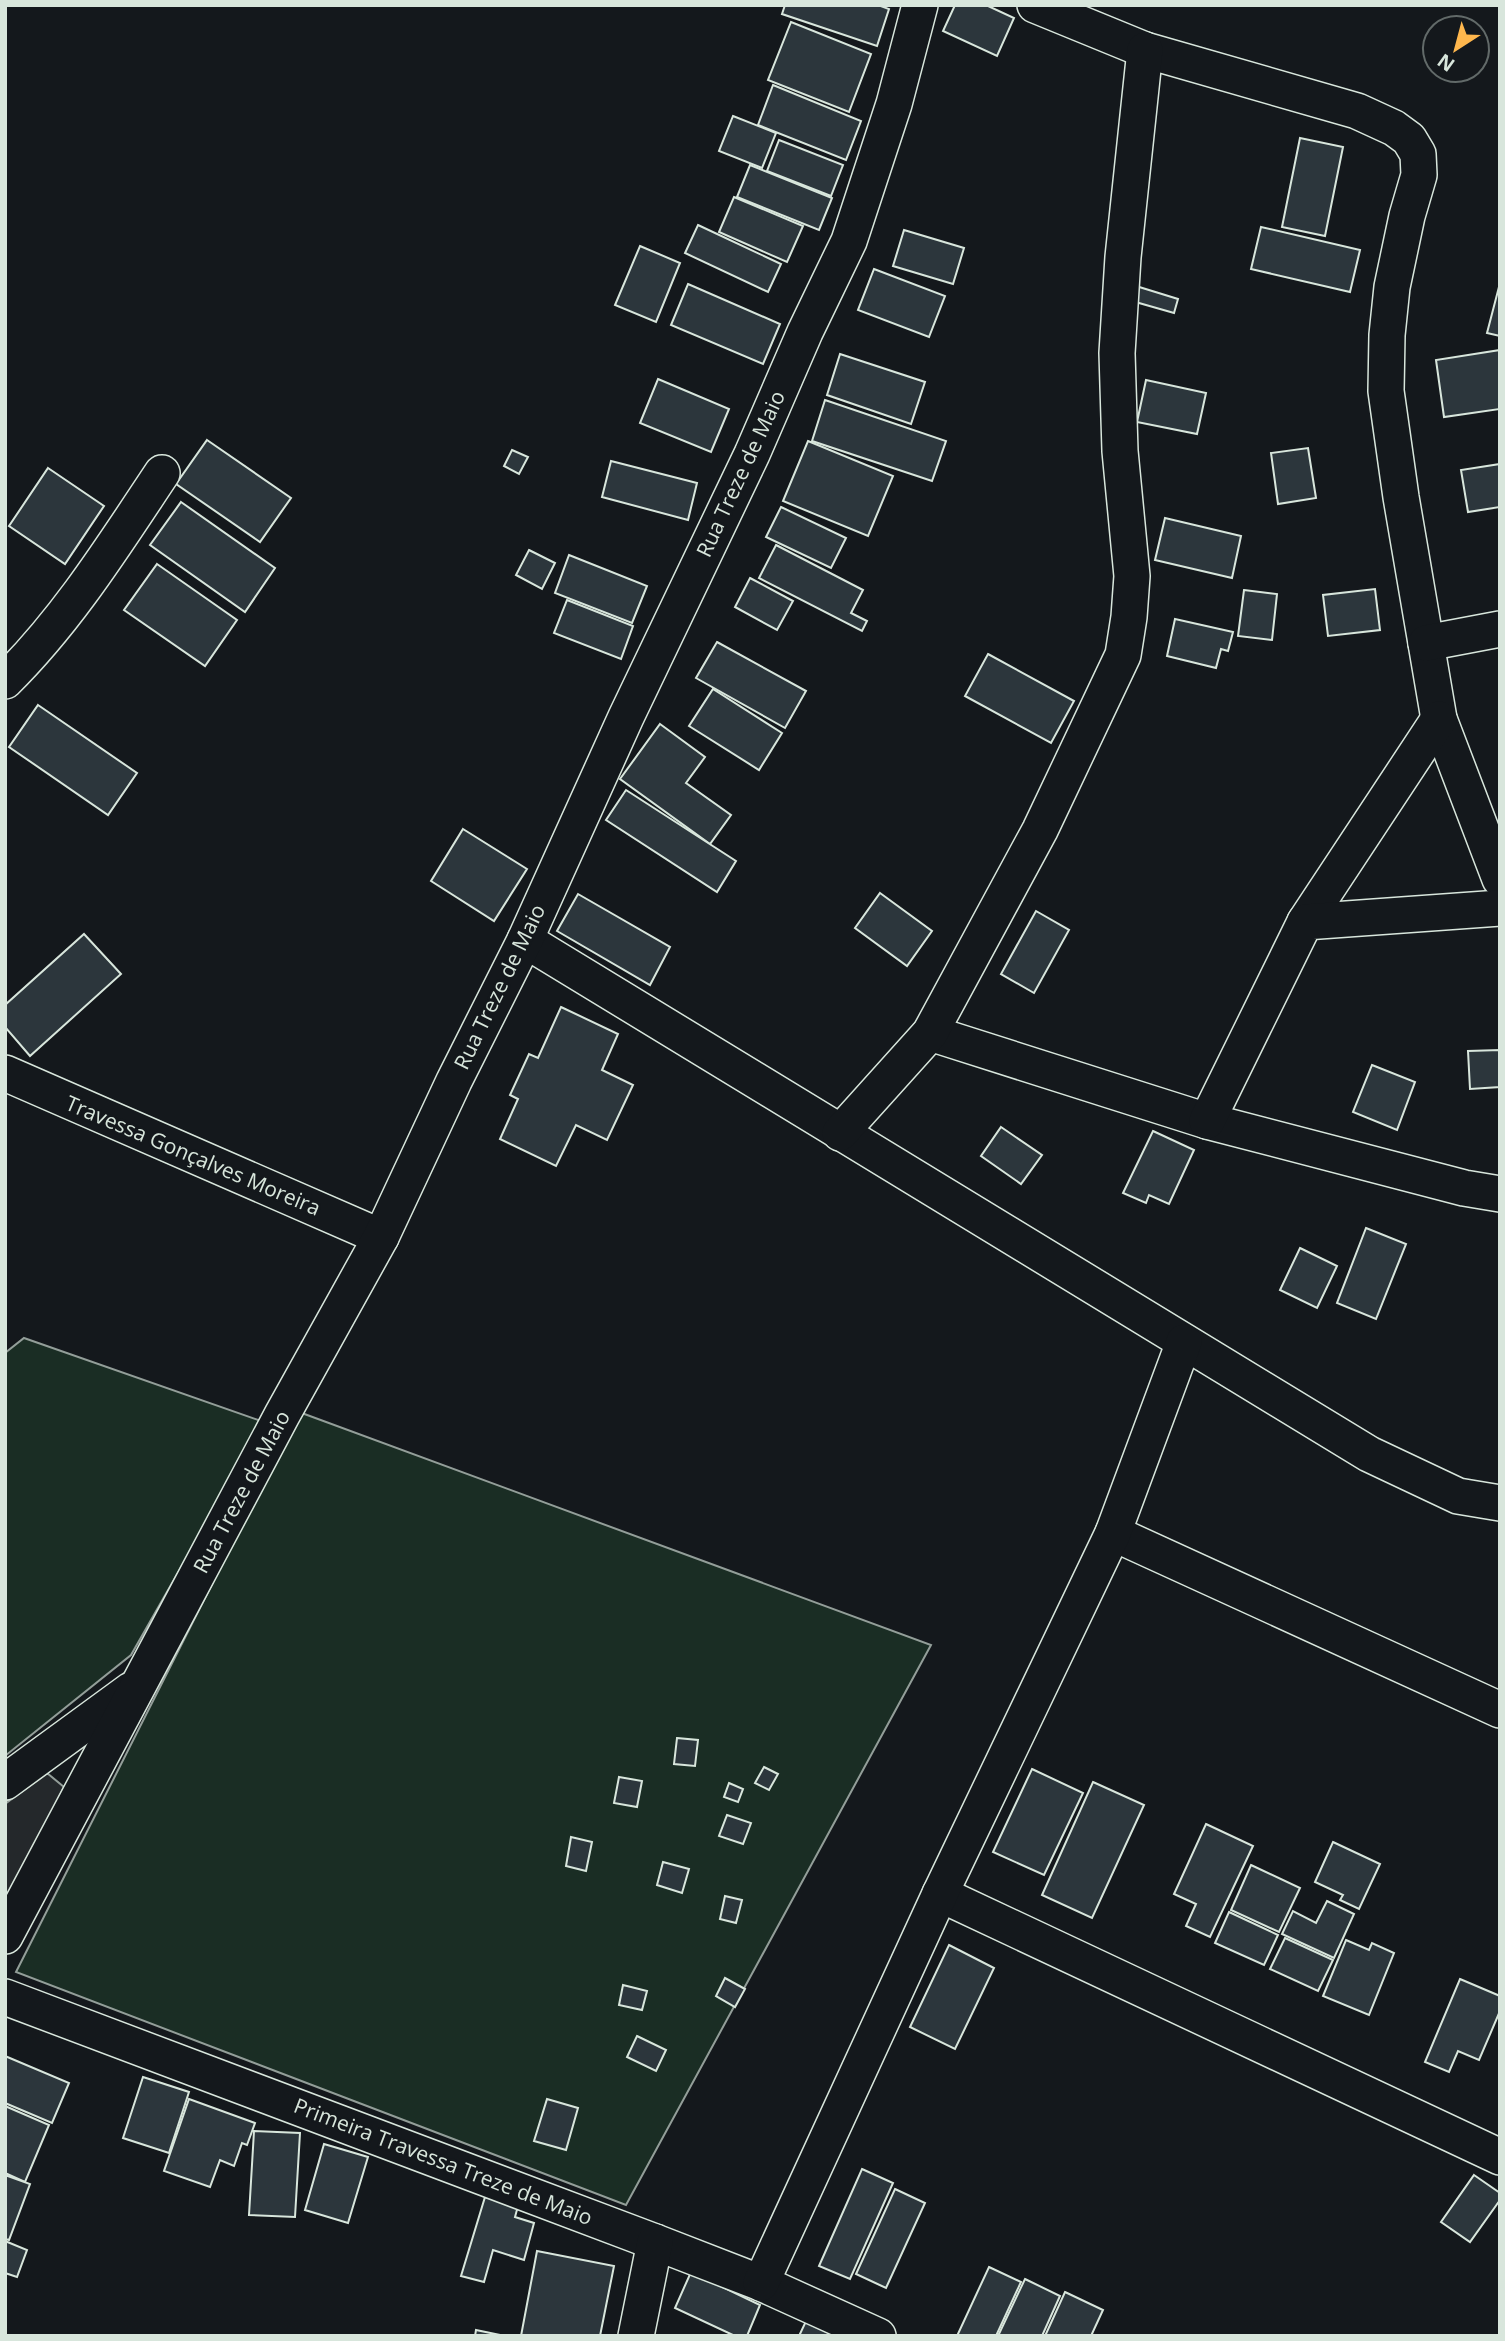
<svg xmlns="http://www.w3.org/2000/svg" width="1505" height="2341" font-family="'Open Sans',sans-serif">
	<rect width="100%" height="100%" fill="#14181c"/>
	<g fill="#1a2d24" stroke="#939e99" stroke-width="2">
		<path d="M24,1338L264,1422L131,1655L5,1756V1353Z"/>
		<path d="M299,1412L931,1645L626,2205L16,1972Z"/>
	</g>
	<path fill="#24282b" stroke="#939e99" stroke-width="2" d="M47,1773L64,1787L5,1912V1804Z"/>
	<g fill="#2c363c" stroke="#d8e6dc" stroke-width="2">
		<path d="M785,5H878L889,9L877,46L782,14Z"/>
		<path d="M955,5H986L1014,18L997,56L943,31Z"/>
		<path d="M791,22L871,54L849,112L768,80Z"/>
		<path d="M773,85L861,121L846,160L758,125Z"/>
		<path d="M733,116L776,133L762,168L719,151Z"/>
		<path d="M1300,138L1343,147L1325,236L1282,227Z"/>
		<path d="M779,140L843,165L831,196L767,171Z"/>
		<path d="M750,165L832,198L819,230L737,197Z"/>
		<path d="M734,197L803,226L787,262L719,232Z"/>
		<path d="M698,225L781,264L768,292L685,253Z"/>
		<path d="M1261,227L1360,250L1350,292L1251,269Z"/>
		<path d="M904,230L964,248L953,284L893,266Z"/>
		<path d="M640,246L680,263L656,322L615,305Z"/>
		<path d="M874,269L945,296L929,337L858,310Z"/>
		<path d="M1500,283V336L1487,333Z"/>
		<path d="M688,284L780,324L763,364L671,325Z"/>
		<path d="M1136,286L1178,299L1174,313L1132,301Z"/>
		<path d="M1500,350V409L1444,417L1436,360Z"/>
		<path d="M840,354L925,382L911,424L827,395Z"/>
		<path d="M658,379L729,409L711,452L640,423Z"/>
		<path d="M1146,380L1206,393L1197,434L1137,422Z"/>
		<path d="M825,400L946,441L932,481L812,441Z"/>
		<path d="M207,440L291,498L260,542L176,484Z"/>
		<path d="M808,441L893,476L868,536L783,501Z"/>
		<path d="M1308,448L1316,498L1278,504L1271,453Z"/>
		<path d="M512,450L528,457L519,474L504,466Z"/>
		<path d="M611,461L697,483L688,520L602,497Z"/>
		<path d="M1500,464V507L1468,512L1461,470Z"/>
		<path d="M48,468L104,506L65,564L9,526Z"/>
		<path d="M181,502L275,568L245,612L150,545Z"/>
		<path d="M781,507L846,538L831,568L766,537Z"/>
		<path d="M1165,518L1241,536L1232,578L1155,560Z"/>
		<path d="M776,545L863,590L851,613L867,621L862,631L759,578Z"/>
		<path d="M529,550L555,563L542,589L516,575Z"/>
		<path d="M569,555L647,586L632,623L555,593Z"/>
		<path d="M157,564L237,620L205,666L124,610Z"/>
		<path d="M750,578L793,601L777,630L735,607Z"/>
		<path d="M1375,589L1380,630L1328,636L1323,595Z"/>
		<path d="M1244,590L1277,594L1272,640L1238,636Z"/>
		<path d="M567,600L633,626L621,659L554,633Z"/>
		<path d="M1175,619L1233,632L1228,651L1221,649L1216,668L1167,656Z"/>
		<path d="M717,642L806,691L785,728L696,678Z"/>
		<path d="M988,654L1074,701L1051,743L965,696Z"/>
		<path d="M713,689L782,733L759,770L689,726Z"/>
		<path d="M38,705L137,773L108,815L9,747Z"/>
		<path d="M660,724L705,757L686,783L731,815L710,844L620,779Z"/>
		<path d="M626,790L736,861L717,892L606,820Z"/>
		<path d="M463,829L527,869L494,921L431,881Z"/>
		<path d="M880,893L932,931L907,966L855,928Z"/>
		<path d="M578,894L670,947L650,985L557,931Z"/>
		<path d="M1036,911L1069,930L1034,993L1001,974Z"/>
		<path d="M84,934L121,974L30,1056L5,1027V1005Z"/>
		<path d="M561,1007L618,1034L602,1070L633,1085L607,1140L576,1125L556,1166L500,1139L518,1099L510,1095L529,1054L538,1058Z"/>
		<path d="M1500,1050V1087L1470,1089L1468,1051Z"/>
		<path d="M1372,1065L1415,1082L1397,1130L1353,1112Z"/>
		<path d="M1001,1127L1042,1155L1021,1184L981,1156Z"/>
		<path d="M1153,1131L1194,1150L1169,1204L1149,1195L1146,1203L1123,1193Z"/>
		<path d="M1366,1228L1406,1244L1376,1319L1337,1303Z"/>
		<path d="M1300,1248L1337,1266L1317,1308L1280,1290Z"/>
		<path d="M677,1738L698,1740L695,1766L674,1764Z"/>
		<path d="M764,1767L778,1774L769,1790L755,1783Z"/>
		<path d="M1032,1769L1083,1793L1044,1875L993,1852Z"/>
		<path d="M619,1777L642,1781L637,1807L614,1803Z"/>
		<path d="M1093,1782L1144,1805L1092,1918L1042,1895Z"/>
		<path d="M729,1783L743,1789L738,1802L724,1797Z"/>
		<path d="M727,1815L751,1823L743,1844L719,1836Z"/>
		<path d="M1206,1824L1253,1846L1210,1937L1186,1926L1196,1904L1174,1894Z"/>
		<path d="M571,1837L592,1842L586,1871L566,1866Z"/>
		<path d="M1333,1842L1380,1864L1359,1909L1340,1900L1343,1895L1315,1882Z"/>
		<path d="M663,1862L689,1869L682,1893L657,1885Z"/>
		<path d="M1251,1865L1300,1888L1279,1932L1231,1910Z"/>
		<path d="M725,1896L742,1900L736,1923L720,1919Z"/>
		<path d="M1327,1901L1354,1914L1334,1958L1282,1934L1293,1911L1316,1923Z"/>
		<path d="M1229,1912L1278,1935L1264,1965L1215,1943Z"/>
		<path d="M1285,1938L1333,1960L1318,1991L1270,1969Z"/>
		<path d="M1346,1940L1369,1950L1372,1943L1394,1953L1369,2015L1323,1996Z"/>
		<path d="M949,1945L994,1968L955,2049L910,2027Z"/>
		<path d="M725,1978L745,1989L735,2007L716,1996Z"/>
		<path d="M1460,1979L1500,1996V2011L1479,2060L1458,2051L1449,2072L1425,2062Z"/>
		<path d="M623,1985L647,1991L642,2010L619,2005Z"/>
		<path d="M637,2036L666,2050L656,2071L627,2057Z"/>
		<path d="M5,2056L69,2083L52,2123L5,2103Z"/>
		<path d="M143,2077L189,2092L169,2153L123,2138Z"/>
		<path d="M189,2099L255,2123L247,2145L242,2143L234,2166L220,2160L210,2187L164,2171Z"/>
		<path d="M547,2099L578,2108L566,2150L534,2141Z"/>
		<path d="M5,2106L49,2125L25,2182L5,2173Z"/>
		<path d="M254,2131L300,2133L295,2217L249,2215Z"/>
		<path d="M324,2144L368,2157L348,2223L305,2210Z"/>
		<path d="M862,2169L893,2183L850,2279L819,2266Z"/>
		<path d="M5,2175L30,2184L9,2240L5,2239Z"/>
		<path d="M1474,2175L1500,2193V2200L1470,2242L1441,2222Z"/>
		<path d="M895,2189L925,2203L886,2288L856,2274Z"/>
		<path d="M485,2197L518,2206L515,2217L534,2223L524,2260L493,2250L484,2282L461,2276Z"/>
		<path d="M5,2241L27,2250L17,2277L5,2273Z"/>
		<path d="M537,2251L614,2266L600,2336H521Z"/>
		<path d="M989,2267L1021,2282L996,2336H957Z"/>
		<path d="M691,2272L760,2305L747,2336H735L675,2308Z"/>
		<path d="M1025,2279L1060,2296L1042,2336H998Z"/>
		<path d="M1065,2292L1103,2310L1091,2336H1045Z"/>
		<path d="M807,2319L844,2336H799Z"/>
		<path d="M476,2330L505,2336H475Z"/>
	</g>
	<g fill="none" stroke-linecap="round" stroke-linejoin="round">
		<defs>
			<g id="minor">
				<path d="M1035,5L1145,50L1357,111L1394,128L1409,139L1418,154L1419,175L1407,216L1392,287L1387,335L1386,391L1401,497L1439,719L1500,879"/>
				<path d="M1426,643L1500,629"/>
				<path d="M5,681C67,620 114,545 162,473"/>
				<path d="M1305,922L1439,719"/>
				<path d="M525,940L1369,1454L1458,1496L1500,1503"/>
				<path d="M930,1033L1207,1121L1464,1188L1500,1194"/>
				<path d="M5,1073L381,1237"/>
				<path d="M1207,1121L1305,922L1500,908"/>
				<path d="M840,1133L930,1033L1040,830L1123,655L1129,617L1132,576L1120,451L1117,353L1123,257L1145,50"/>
				<path d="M1113,1533L1500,1710"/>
				<path d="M5,1782L131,1690"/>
				<path d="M940,1894L1500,2157"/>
				<path d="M5,1936L282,1415L381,1237L454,1081L525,940L626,717L752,454L805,332L849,241L894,104L920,5"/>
				<path d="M5,1997L655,2242L761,2283L878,2336"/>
				<path d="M761,2283L940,1894L1113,1533L1184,1342"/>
				<path d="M636,2336L655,2242"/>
			</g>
		</defs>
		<use href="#minor" stroke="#d8e6dc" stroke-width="38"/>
		<use href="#minor" stroke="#14181c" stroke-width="35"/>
	</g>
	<g text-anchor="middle" stroke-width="5" stroke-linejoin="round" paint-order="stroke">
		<g font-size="21" fill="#d8e6dc" stroke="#14181c">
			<text transform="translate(741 474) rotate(-65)" y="7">Rua Treze de Maio</text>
			<text transform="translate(500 987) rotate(-64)" y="7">Rua Treze de Maio</text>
			<text transform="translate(193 1156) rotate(23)" y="7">Travessa Gonçalves Moreira</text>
			<text transform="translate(242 1492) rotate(-62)" y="7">Rua Treze de Maio</text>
			<text transform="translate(443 2162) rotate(21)" y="7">Primeira Travessa Treze de Maio</text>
		</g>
	</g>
	<rect width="1505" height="2341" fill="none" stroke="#d8e6dc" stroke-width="14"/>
	<g transform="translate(1456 49) rotate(216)"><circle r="33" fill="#14181c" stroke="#626a69" stroke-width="2"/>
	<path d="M0-5L12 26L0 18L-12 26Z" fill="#ffb74d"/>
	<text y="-10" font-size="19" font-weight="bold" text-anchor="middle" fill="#d8e6dc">N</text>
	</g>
</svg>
